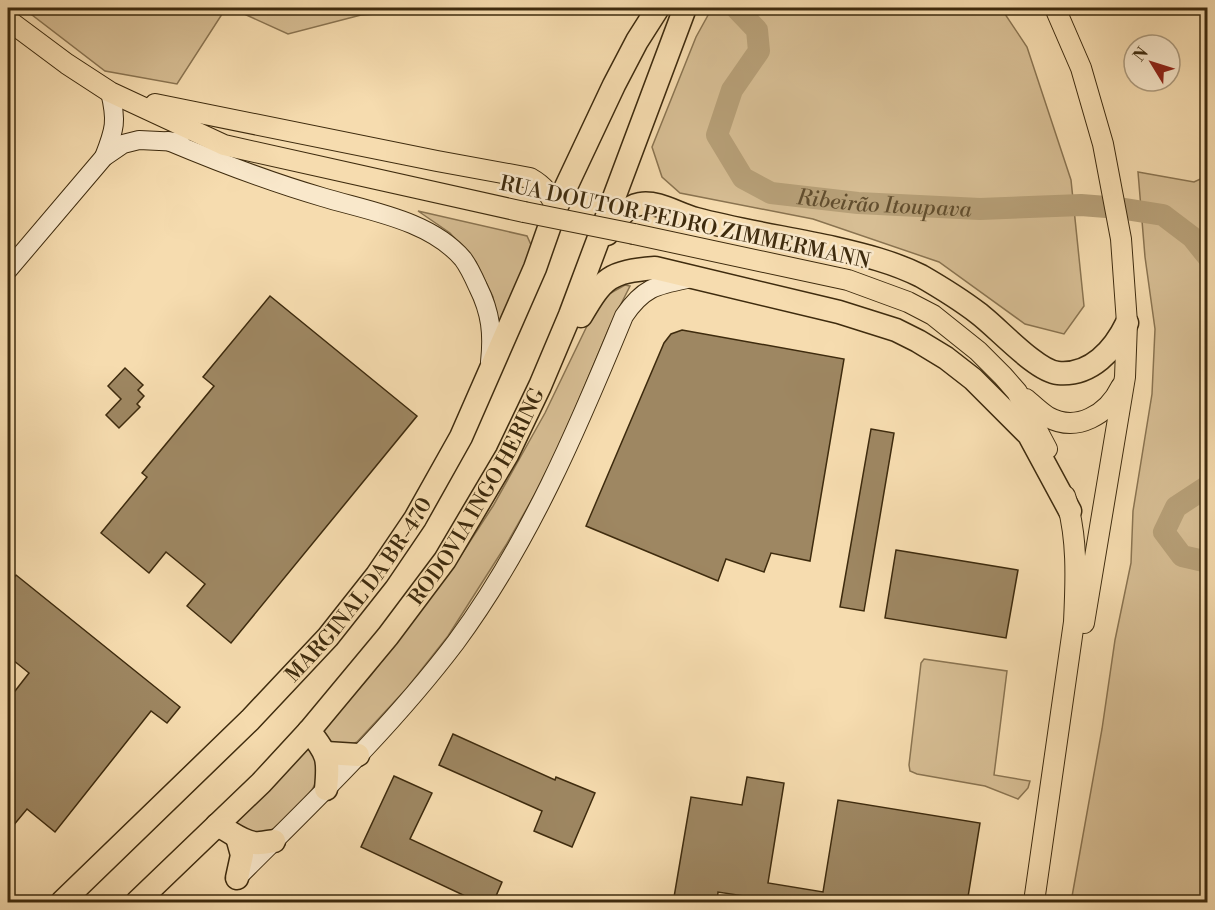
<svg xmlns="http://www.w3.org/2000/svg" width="1215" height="910" font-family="'Libre Bodoni',serif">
	<rect width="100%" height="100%" fill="#f6dcaf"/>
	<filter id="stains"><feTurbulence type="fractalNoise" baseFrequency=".00333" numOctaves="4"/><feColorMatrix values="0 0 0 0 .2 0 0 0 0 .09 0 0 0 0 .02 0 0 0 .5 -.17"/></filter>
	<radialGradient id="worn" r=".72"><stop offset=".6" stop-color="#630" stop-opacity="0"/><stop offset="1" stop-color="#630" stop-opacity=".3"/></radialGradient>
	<g fill="#d7be94" stroke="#8a7451" stroke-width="1.5">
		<path d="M23,8H226L177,84L105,71Z"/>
		<path d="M231,8H438L436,10L361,15L288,34Z"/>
		<path d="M712,8H1001L1027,47L1071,180L1084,306L1064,334L1025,324L939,262L813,219L680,193L662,177L652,147L696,37Z"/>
		<path d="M1138,172L1194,182L1207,176V902H1071L1102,729L1115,640L1131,563L1133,511L1152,394L1155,329L1145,257Z"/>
		<path d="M418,211L527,236L532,247L500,335L493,297L476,262L450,233Z"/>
		<path d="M625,285L630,286L609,328L551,466L506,545L448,636L407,688L357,742L344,748H336L320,734L371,675L454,566L493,506L545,413L600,299Z"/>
		<path d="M924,659L1007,671L994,775L1030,781L1028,788L1018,799L985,786L917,774L910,771L909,765L921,663Z"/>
		<path d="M310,745C315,757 321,773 314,786C308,798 280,824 268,833L247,831L235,824Z"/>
	</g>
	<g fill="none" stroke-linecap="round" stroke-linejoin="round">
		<g stroke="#b7a078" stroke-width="22">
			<path id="s1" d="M736,8L757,30L759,51L732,90L717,135L743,178L771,193L858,203L980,209L1081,205L1119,208L1163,215L1192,237L1208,257"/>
			<path d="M1208,486L1176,507L1164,532L1182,556L1208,562"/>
		</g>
	</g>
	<g fill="#9e8762" stroke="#3e2b0e" stroke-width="1.5">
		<path d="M270,296L417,416L231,643L187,606L205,584L166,552L149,573L101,533L147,477L142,473L214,386L203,377Z"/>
		<path d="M682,330L844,359L810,561L771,553L764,572L726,559L718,581L586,526L664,343L671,334Z"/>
		<path d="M125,368L143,385L138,390L144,396L137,404L140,407L119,428L106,415L121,399L108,386Z"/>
		<path d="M871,429L894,433L864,611L840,607Z"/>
		<path d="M896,550L1018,570L1006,638L885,618Z"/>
		<path d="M16,575L180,707L167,723L151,711L55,832L27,809L8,832V700L29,673L8,656V586Z"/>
		<path d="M453,734L555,780L556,777L595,793L572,847L534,831L542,811L439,765Z"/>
		<path d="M394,776L432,793L410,839L502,882L493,903H480L361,847Z"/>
		<path d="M747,777L784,783L768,883L823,892L838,800L980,823L967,903H764V899L718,892L717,903H673L691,797L742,805Z"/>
	</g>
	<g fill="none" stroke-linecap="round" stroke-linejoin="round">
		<defs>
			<g id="secondary">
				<path d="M168,141C218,162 270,182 322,197C368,211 430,220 463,259C469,267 474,278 478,287C491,313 493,334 490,362"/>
				<path d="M104,157C115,129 117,121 110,92"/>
				<path d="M8,270L104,157L123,144L139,140L180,142"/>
				<path d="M237,878C312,803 391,728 456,642C529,543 577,430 624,316C644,286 658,285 692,278"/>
			</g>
			<g id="primary">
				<path d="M1055,8L1081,68L1103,144L1121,239L1127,323L1125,377L1084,623"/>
				<path d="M8,20L67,64L110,92L224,145L524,212"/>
				<path d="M155,104L437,161L530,178C544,186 550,194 556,208"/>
				<path d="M634,234L848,280L908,302L933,315L978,351L1003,376L1017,392L1047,449"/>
				<path d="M1026,399C1033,405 1040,412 1048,417C1077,433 1108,414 1121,387"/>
				<path d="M1034,902L1074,622C1076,581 1078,535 1065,496"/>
			</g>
			<g id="highway">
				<path d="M607,234C615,222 624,207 640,204C659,201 677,214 696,219C741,231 789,238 834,248C864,255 893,262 921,276C940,287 961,300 978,313C997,327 1036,371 1058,373C1091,376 1114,350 1127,323"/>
				<path d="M581,316C604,277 609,272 655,268L839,312L896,330L918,341L946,358L973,379L1029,435L1070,511"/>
				<path d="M309,731C328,754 329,759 326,789"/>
				<path d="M326,753L358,755"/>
				<path d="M217,825C230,831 240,841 254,843C260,844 268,842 274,841"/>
				<path d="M237,878L242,855L237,837"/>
				<path id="s2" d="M62,902L250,720L328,637L377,575L415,519L461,437L535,268L556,208L614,85L637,41L658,8"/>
				<path id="s3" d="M137,902L261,783L309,731L388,636L445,560L507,455L540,386L570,315L685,8"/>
			</g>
		</defs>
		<use href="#secondary" stroke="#3e2b0e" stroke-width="20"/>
		<use href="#primary" stroke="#3e2b0e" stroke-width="22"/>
		<use href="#highway" stroke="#3e2b0e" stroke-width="25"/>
		<use href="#secondary" stroke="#f9e8cb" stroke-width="18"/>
		<use href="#primary" stroke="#f6dcaf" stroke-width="20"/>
		<use href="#highway" stroke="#f6dcaf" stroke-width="22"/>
		<defs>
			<path id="primary-bridge" d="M524,212L634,234"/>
		</defs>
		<use href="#primary-bridge" stroke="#3e2b0e" stroke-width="22" stroke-linecap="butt"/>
		<use href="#primary-bridge" stroke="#f6dcaf" stroke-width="20"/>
	</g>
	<g text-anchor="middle" stroke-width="5" stroke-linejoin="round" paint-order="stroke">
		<g font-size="21" fill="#3e2b0e" stroke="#f9e8cb">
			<text transform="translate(685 222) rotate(12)" y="7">RUA DOUTOR PEDRO ZIMMERMANN</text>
			<text dy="7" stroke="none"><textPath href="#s3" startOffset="532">RODOVIA INGO HERING</textPath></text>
			<text dy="7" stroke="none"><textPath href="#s2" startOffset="432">MARGINAL DA BR-470</textPath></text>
		</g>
		<g font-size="22" font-style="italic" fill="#624e2e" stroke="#f9e8cb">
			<text dy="8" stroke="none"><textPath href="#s1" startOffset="342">Ribeirão Itoupava</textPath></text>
		</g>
	</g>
	<rect width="1215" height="910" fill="none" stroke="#f6dcaf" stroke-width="30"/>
	<rect x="9" y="9" width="1197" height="892" fill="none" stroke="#3e2b0e" stroke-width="3"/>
	<rect x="15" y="15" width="1185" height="880" fill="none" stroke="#3e2b0e" stroke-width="1.5"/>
	<g transform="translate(1152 63) rotate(308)"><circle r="28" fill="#f9e8cb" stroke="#ae9c7f" stroke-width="1.5"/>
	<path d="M0-4.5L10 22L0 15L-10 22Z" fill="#8f2418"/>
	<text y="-9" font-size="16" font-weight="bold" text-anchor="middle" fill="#3e2b0e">N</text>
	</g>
	<rect width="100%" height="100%" filter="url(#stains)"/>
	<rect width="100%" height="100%" fill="url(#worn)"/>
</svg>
